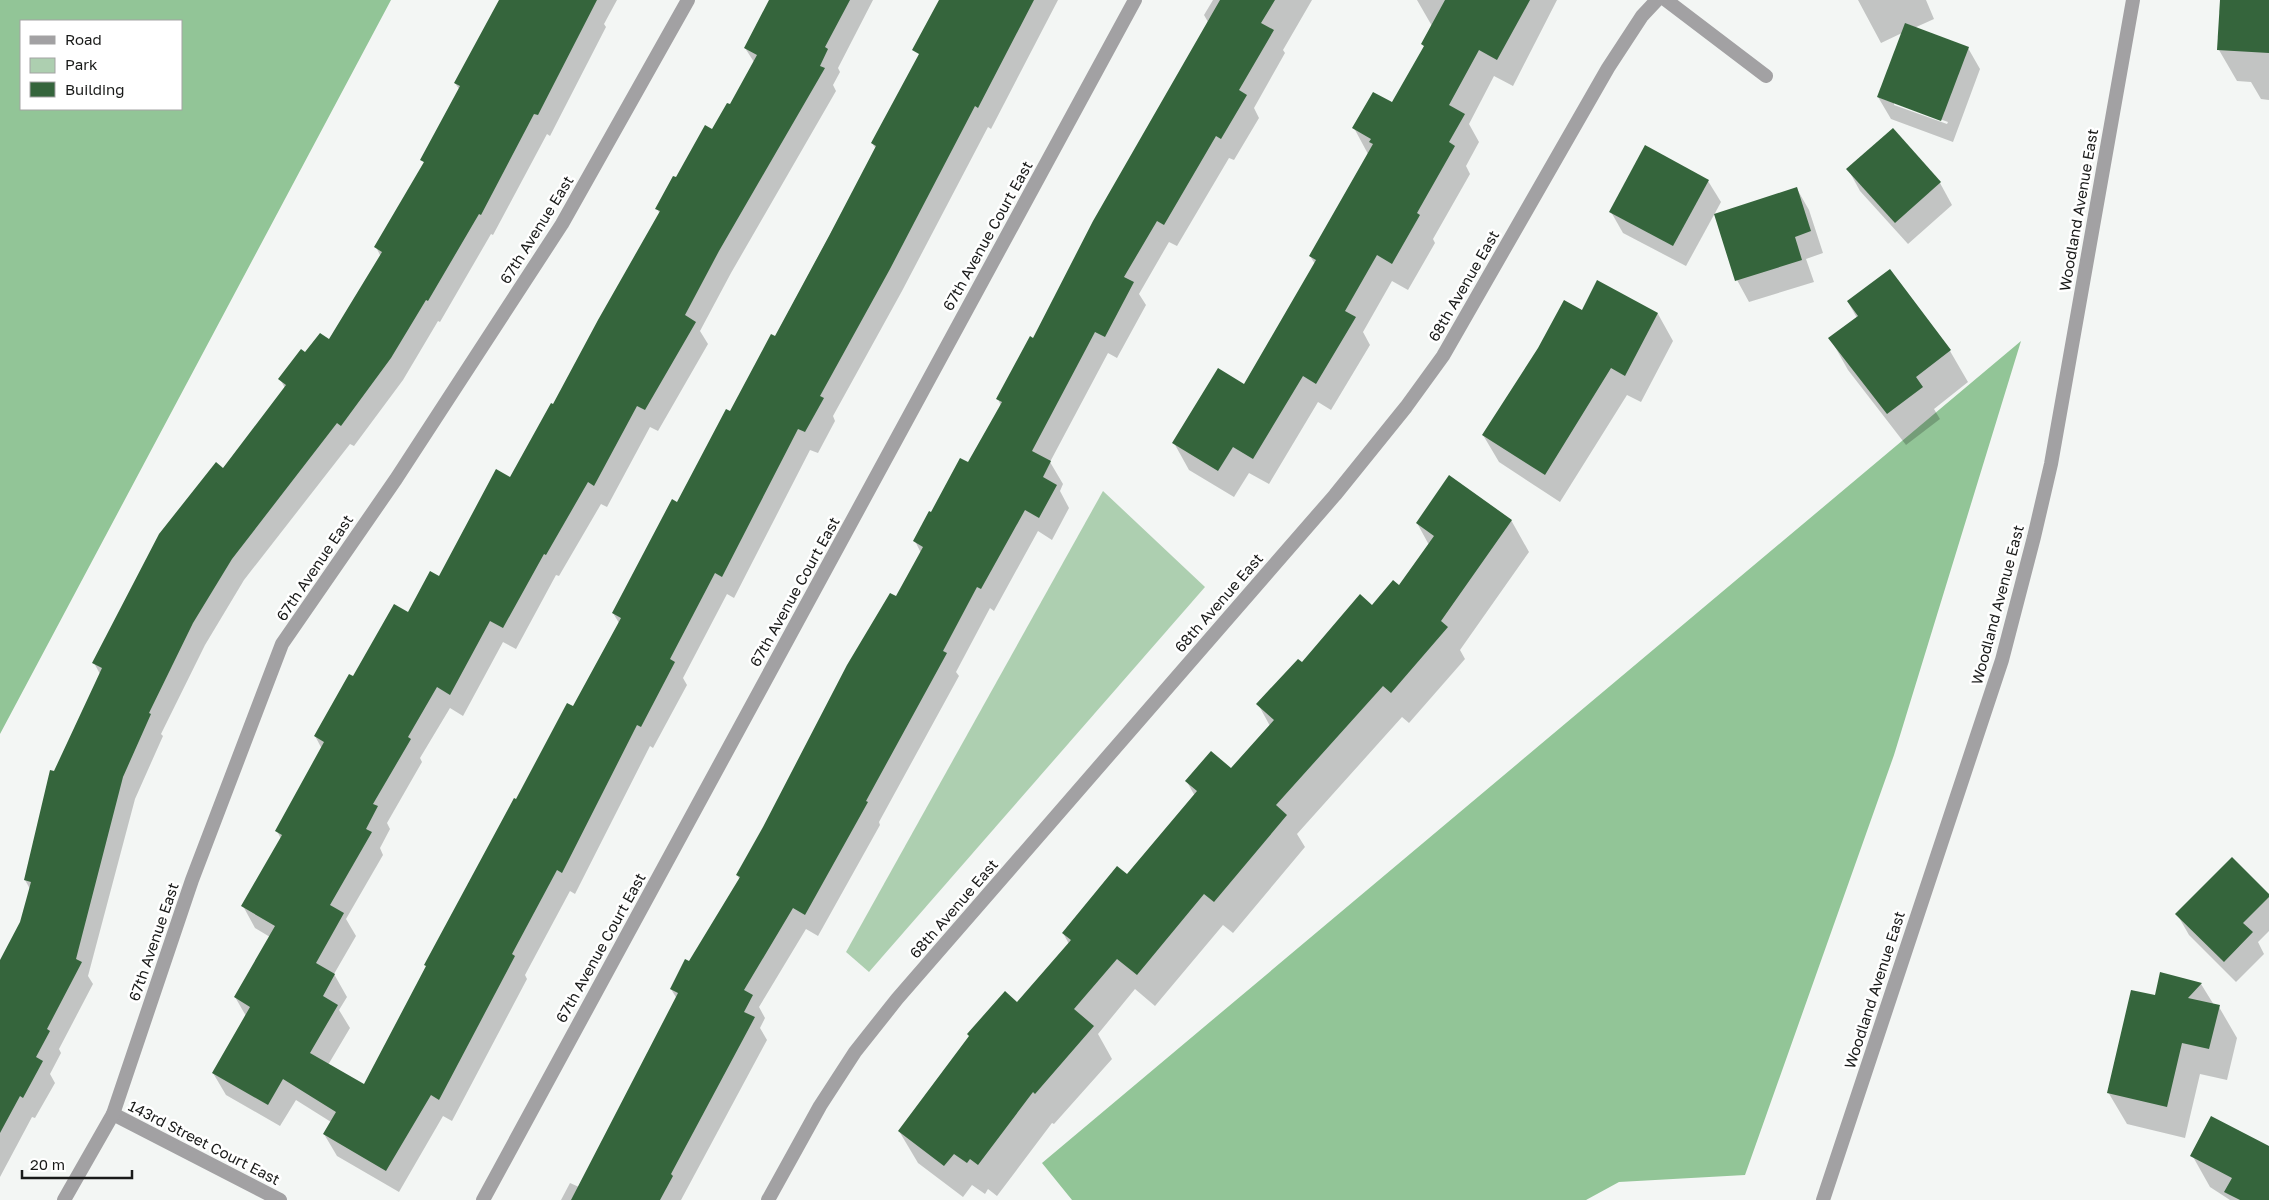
<svg xmlns="http://www.w3.org/2000/svg" width="2269" height="1200" font-family="'Golos Text',sans-serif">
	<rect width="100%" height="100%" fill="#f3f6f4"/>
	<path fill="#adcfb0" d="M1103,491L1205,587L869,972L846,952Z"/>
	<g fill="#92c597" fill-rule="evenodd">
		<path d="M0,0H391L0,734ZM181,21V109H21V21Z"/>
		<path d="M2021,341L1894,755L1745,1175L1619,1182L1586,1200H1072L1042,1163Z"/>
	</g>
	<g fill="#0003" fill-rule="evenodd">
		<path d="M500,0H617L604,24L606,27L550,136L547,134L493,235L491,234L440,322L438,321L403,380L354,446L350,444L244,580L205,645L161,734L163,736L135,799L88,976L93,984L59,1049L61,1053L50,1074L55,1083L35,1118L32,1117L0,1177V963L21,922L30,889L25,880L55,773L100,674L94,663L223,469L285,388L280,379L306,354L330,341L381,257L376,247L425,164L422,160L459,89L455,83Z"/>
		<path d="M779,0H873L838,68L840,72L833,85L836,91L731,273L700,331L708,344L658,431L650,427L607,507L601,504L559,576L556,575L516,649L503,642L463,716L450,708L420,758L422,762L387,823L390,829L380,848L383,855L346,919L356,936L334,974L347,997L339,1010L350,1028L328,1065L364,1086L516,801L573,708L619,623L613,613L775,337L876,149L872,143L955,0H1058L991,129L988,127L902,291L833,416L835,421L818,453L810,450L734,598L727,594L683,678L687,685L653,748L650,746L575,894L570,891L525,975L527,979L452,1121L443,1116L399,1192L337,1156L324,1134L331,1122L296,1100L280,1126L226,1095L213,1073L246,1016L235,997L270,937L255,928L243,906L281,839L277,831L322,749L315,736L353,678L439,578L510,478L553,406L660,214L657,209L730,106L754,62L745,48Z"/>
		<path d="M1213,0H1312L1283,50L1285,53L1254,108L1259,118L1234,160L1229,158L1177,246L1169,242L1139,294L1146,305L1117,358L1108,353L1050,462L1063,484L1060,491L1069,508L1052,540L1038,531L994,611L990,608L956,672L959,676L879,822L880,825L818,936L806,929L759,1007L765,1018L760,1028L767,1040L681,1200H561L570,1183L579,1187L677,999L671,989L690,963L740,880L737,875L897,598L921,553L915,541L969,464L1001,406L998,399L1034,340L1208,22L1204,15Z"/>
		<path d="M1417,0H1557L1513,86L1494,76L1469,124L1479,142L1466,166L1470,174L1433,239L1435,243L1408,290L1392,281L1363,332L1370,345L1331,410L1318,402L1269,484L1249,473L1234,497L1189,470L1174,443L1244,385L1315,264L1310,256L1368,154L1354,128L1393,104L1425,48L1423,44L1432,26Z"/>
		<path d="M1858,0H1926L1934,19L1914,28L1968,48L1980,69L1953,142L1891,119L1878,97L1902,33L1881,43ZM1894,102L1948,122L1947,124L1894,105Z"/>
		<path d="M2221,0H2269V100L2261,99L2251,82L2237,81L2219,50Z"/>
		<path d="M1892,130L1940,183L1952,205L1908,244L1860,191L1848,169Z"/>
		<path d="M1708,181L1721,202L1686,266L1623,233L1611,212Z"/>
		<path d="M1797,189L1809,210L1823,253L1806,259L1814,282L1749,302L1737,280Z"/>
		<path d="M1889,270L1950,351L1968,382L1934,409L1940,419L1906,445L1848,370L1830,338L1857,318L1848,302Z"/>
		<path d="M1598,282L1658,314L1673,341L1641,402L1627,395L1560,502L1499,462L1483,435L1582,311Z"/>
		<path d="M1511,520L1529,552L1460,650L1465,659L1409,723L1402,717L1297,834L1305,847L1233,933L1223,925L1155,1006L1135,989L1098,1034L1112,1059L1054,1124L1052,1123L997,1196L988,1189L985,1194L972,1185L963,1197L918,1163L899,1131L1017,1004L1069,944L1063,933L1127,876L1195,796L1187,782L1231,770L1270,726L1258,704L1302,664L1399,587L1429,545L1417,523Z"/>
		<path d="M2269,896V931L2258,942L2264,954L2236,982L2189,935L2177,914Z"/>
		<path d="M2161,974L2201,984L2214,1005L2219,1007L2237,1038L2227,1080L2200,1074L2185,1138L2127,1124L2108,1092L2156,997Z"/>
		<path d="M2269,1148V1200H2230L2210,1187L2192,1155Z"/>
	</g>
	<g fill="#35653c">
		<path d="M499,0H597L538,115L534,114L481,215L479,214L428,301L426,300L391,358L341,426L337,423L232,559L193,623L149,713L151,714L123,777L76,959L82,962L47,1029L50,1031L36,1057L43,1061L23,1098L20,1096L0,1133V960L20,922L31,882L24,880L50,770L54,771L102,668L92,663L159,534L216,462L223,468L286,385L278,379L301,349L305,352L320,333L329,339L382,252L374,247L424,162L420,160L460,86L454,83Z"/>
		<path d="M769,0H850L825,47L828,49L820,66L825,68L719,251L685,315L696,322L645,410L637,406L594,486L588,482L546,555L544,554L503,628L490,621L450,695L437,687L408,737L411,739L373,804L378,806L366,829L372,832L330,905L344,913L316,963L335,974L323,996L338,1005L310,1053L364,1084L426,966L424,965L514,798L516,799L567,703L573,706L621,618L612,613L672,499L677,502L726,409L730,411L771,334L775,336L829,236L876,146L871,143L919,54L912,50L939,0H1034L978,108L975,106L890,269L820,396L824,398L805,432L798,429L722,577L715,573L670,659L675,662L641,727L637,725L562,873L557,870L512,954L515,956L439,1100L431,1095L386,1171L323,1134L336,1112L283,1079L268,1105L212,1073L250,1007L234,997L275,926L241,906L282,835L275,831L324,742L314,736L349,674L353,676L394,604L408,612L430,571L439,576L496,469L510,477L551,403L553,404L598,320L660,211L655,209L673,176L676,177L705,125L712,129L727,103L730,104L757,55L744,48Z"/>
		<path d="M1220,0H1275L1261,23L1274,30L1239,90L1247,95L1221,139L1216,136L1164,225L1157,221L1124,277L1134,282L1105,337L1095,332L1032,451L1051,461L1043,477L1057,485L1039,518L1025,510L981,589L977,587L943,651L947,653L866,801L868,802L805,915L793,908L744,990L753,995L744,1012L755,1017L671,1174L673,1176L660,1200H571L678,993L670,989L685,959L689,961L740,877L736,875L763,827L847,665L890,593L896,596L923,547L913,541L929,511L931,512L960,458L968,462L1002,402L996,399L1030,336L1033,338L1093,221Z"/>
		<path d="M1445,0H1530L1497,60L1479,50L1449,105L1465,114L1449,142L1455,146L1417,213L1420,215L1392,264L1377,255L1345,311L1356,317L1316,384L1303,376L1253,459L1233,447L1218,471L1172,443L1218,368L1244,384L1316,260L1309,256L1373,144L1369,142L1371,139L1352,128L1373,92L1392,102L1424,46L1421,44Z"/>
		<path d="M2220,0H2269V53L2217,50Z"/>
		<path d="M1905,23L1969,47L1941,121L1877,97Z"/>
		<path d="M1893,128L1941,182L1895,223L1846,169Z"/>
		<path d="M1645,145L1709,180L1673,246L1609,212Z"/>
		<path d="M1797,187L1811,231L1795,237L1802,260L1735,281L1714,214Z"/>
		<path d="M1890,269L1951,350L1916,377L1923,387L1887,414L1828,338L1858,316L1847,301Z"/>
		<path d="M1597,280L1658,313L1625,376L1611,368L1545,475L1482,435L1538,348L1564,300L1582,310Z"/>
		<path d="M1449,475L1512,520L1441,621L1448,627L1391,693L1383,686L1276,805L1287,815L1214,902L1204,894L1137,975L1117,959L1074,1009L1094,1026L1035,1094L1033,1092L978,1165L970,1159L967,1163L954,1154L944,1166L898,1131L969,1036L967,1034L1005,991L1017,1002L1071,940L1062,933L1117,866L1127,874L1197,791L1185,781L1211,751L1231,768L1274,720L1256,704L1298,659L1302,662L1360,594L1372,605L1393,580L1399,585L1434,536L1416,523Z"/>
		<path d="M2232,857L2269,894V897L2243,923L2253,932L2224,962L2175,914Z"/>
		<path d="M2160,972L2202,983L2188,998L2220,1005L2209,1049L2182,1043L2167,1107L2107,1093L2131,990L2155,995Z"/>
		<path d="M2211,1116L2269,1146V1200H2240L2224,1192L2232,1178L2190,1156Z"/>
	</g>
	<g fill="none" stroke-linecap="round" stroke-linejoin="round">
		<g stroke="#a2a1a3" stroke-width="14">
			<path d="M1666,0L1766,76"/>
			<path d="M113,1114L280,1200"/>
			<path d="M64,1200L113,1114L192,880L282,644L396,479L562,224L688,0"/>
			<path d="M483,1200L1135,0"/>
			<path d="M768,1200L820,1106L855,1052L897,999L1335,495L1406,407L1443,356L1608,68L1642,16L1657,0"/>
		</g>
		<path stroke="#a2a1a3" stroke-width="14" d="M1823,1200L2002,660L2034,537L2051,464L2133,0"/>
	</g>
	<g text-anchor="middle" stroke-width="5" stroke-linejoin="round" paint-order="stroke">
		<g font-size="15" fill="#191a19" stroke="#fff">
			<text transform="translate(2079 210) rotate(-80)" y="5">Woodland Avenue East</text>
			<text transform="translate(537 230) rotate(-58)" y="5">67th Avenue East</text>
			<text transform="translate(988 236) rotate(-61)" y="5">67th Avenue Court East</text>
			<text transform="translate(1464 286) rotate(-60)" y="5">68th Avenue East</text>
			<text transform="translate(315 568) rotate(-56)" y="5">67th Avenue East</text>
			<text transform="translate(795 592) rotate(-61)" y="5">67th Avenue Court East</text>
			<text transform="translate(1219 603) rotate(-49)" y="5">68th Avenue East</text>
			<text transform="translate(1998 605) rotate(-75)" y="5">Woodland Avenue East</text>
			<text transform="translate(954 909) rotate(-49)" y="5">68th Avenue East</text>
			<text transform="translate(154 942) rotate(-71)" y="5">67th Avenue East</text>
			<text transform="translate(601 948) rotate(-61)" y="5">67th Avenue Court East</text>
			<text transform="translate(1875 990) rotate(-72)" y="5">Woodland Avenue East</text>
			<text transform="translate(204 1143) rotate(27)" y="5">143rd Street Court East</text>
		</g>
	</g>
	<rect x="20" y="20" width="162" height="90" fill="#ffffff" stroke="#a3a3a3"/>
	<rect x="30" y="36" width="25" height="8" fill="#a2a1a3" stroke="#a3a3a3"/>
	<text x="65" y="45" font-size="15" fill="#191a19">Road</text>
	<rect x="30" y="58" width="25" height="15" fill="#adcfb0" stroke="#a3a3a3"/>
	<text x="65" y="70" font-size="15" fill="#191a19">Park</text>
	<rect x="30" y="82" width="25" height="15" fill="#35653c" stroke="#a3a3a3"/>
	<text x="65" y="95" font-size="15" fill="#191a19">Building</text>
	<path d="M22 1170v8h110v-8" fill="none" stroke="#191a19" stroke-width="2.5"/>
	<text x="30" y="1170" font-size="15" fill="#191a19" stroke="#ffffff" stroke-width="4" paint-order="stroke">20 m</text>
</svg>
